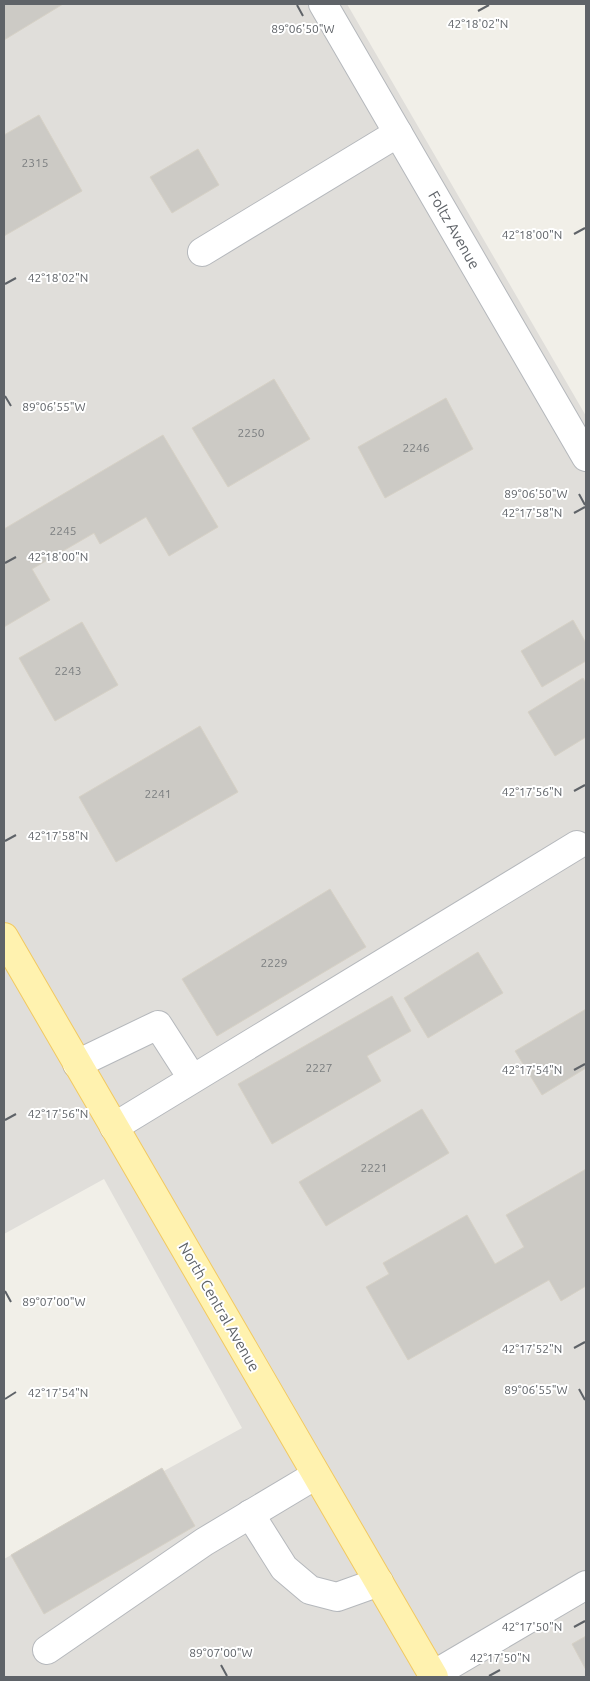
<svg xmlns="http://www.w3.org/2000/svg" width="590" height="1681" font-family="Ubuntu,sans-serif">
	<rect width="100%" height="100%" fill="#f1efe8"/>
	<path fill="#e0deda" d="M4,4H347L586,416V1677H4V1559L242,1428L104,1179L4,1234Z"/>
	<g fill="#cccac5" stroke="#d6d1c6">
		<path d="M4,4H63L4,40Z"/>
		<path d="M39,115L82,191L4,236V135Z"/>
		<path d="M198,149L219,185L172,213L150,177Z"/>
		<path d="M274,379L310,439L228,487L192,428Z"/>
		<path d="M446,398L473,449L385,498L358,447Z"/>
		<path d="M163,435L218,527L169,556L146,517L100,544L94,533L32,569L50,600L4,627V529Z"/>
		<path d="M573,620L586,643V661L542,687L521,651Z"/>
		<path d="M82,622L118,685L55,721L19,658Z"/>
		<path d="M583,678L586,683V737L555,756L528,712Z"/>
		<path d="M200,726L238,792L116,862L79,797Z"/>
		<path d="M330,889L366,947L217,1036L182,979Z"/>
		<path d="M478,952L503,993L428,1038L404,998Z"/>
		<path d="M392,996L411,1031L367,1056L381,1081L272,1144L238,1084Z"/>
		<path d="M586,1009V1068L542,1095L515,1051Z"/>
		<path d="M422,1109L449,1153L326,1226L299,1182Z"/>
		<path d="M586,1169V1286L561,1301L549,1280L408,1360L366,1287L389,1274L383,1263L467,1215L495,1264L524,1247L506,1215Z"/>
		<path d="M162,1468L195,1526L44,1614L11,1555Z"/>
		<path d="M586,1636V1670L572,1644Z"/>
	</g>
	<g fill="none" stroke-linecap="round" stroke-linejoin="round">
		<defs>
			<g id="minor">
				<path d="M323,4L586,457"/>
				<path d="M202,252L398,133"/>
				<path d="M77,1064L158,1025L192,1078"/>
				<path d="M114,1127L577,845"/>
				<path d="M250,1514L284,1568L310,1590L337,1597L379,1582"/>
				<path d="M47,1650L204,1542L316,1475"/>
				<path d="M433,1675L586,1585"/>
			</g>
			<path id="major" d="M4,937L434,1677"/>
		</defs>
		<use href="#minor" stroke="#b5b8bc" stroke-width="30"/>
		<use href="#major" stroke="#f2c960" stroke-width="30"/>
		<use href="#minor" stroke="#fff" stroke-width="28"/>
		<use href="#major" stroke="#fff2af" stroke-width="28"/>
	</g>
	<path fill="none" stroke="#5f6368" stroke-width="2" d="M297,5L303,16M478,11L489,5M574,234L585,228M5,284L16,278M5,396L11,406M579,494L585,505M574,513L585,507M5,563L16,557M574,791L585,785M5,841L16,835M574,1070L585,1064M5,1120L16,1114M5,1291L11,1302M574,1348L585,1342M579,1389L585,1400M5,1399L16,1392M574,1627L585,1621M221,1665L227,1676M489,1676L500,1670"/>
	<g text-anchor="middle" stroke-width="4" stroke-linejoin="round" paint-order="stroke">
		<g font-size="12" fill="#7a7d7f">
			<text x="35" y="167">2315</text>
			<text x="251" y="437">2250</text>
			<text x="416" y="452">2246</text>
			<text x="63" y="535">2245</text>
			<text x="68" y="675">2243</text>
			<text x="158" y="798">2241</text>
			<text x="274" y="967">2229</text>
			<text x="319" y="1072">2227</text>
			<text x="374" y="1172">2221</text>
		</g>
		<g font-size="15" fill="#5f6368" stroke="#fff">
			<text transform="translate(454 230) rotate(60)" y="5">Foltz Avenue</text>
			<text transform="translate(219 1307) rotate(60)" y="5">North Central Avenue</text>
		</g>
	</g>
	<g font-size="12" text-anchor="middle" fill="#5f6368" stroke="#fff" stroke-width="4" stroke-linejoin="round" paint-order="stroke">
		<text x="478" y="28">42°18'02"N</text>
		<text x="303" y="33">89°06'50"W</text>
		<text x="532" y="239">42°18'00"N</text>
		<text x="58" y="282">42°18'02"N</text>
		<text x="54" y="411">89°06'55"W</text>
		<text x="536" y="498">89°06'50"W</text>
		<text x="532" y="517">42°17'58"N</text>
		<text x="58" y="561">42°18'00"N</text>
		<text x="532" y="796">42°17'56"N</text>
		<text x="58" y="840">42°17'58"N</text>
		<text x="532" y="1074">42°17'54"N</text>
		<text x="58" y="1118">42°17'56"N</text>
		<text x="54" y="1306">89°07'00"W</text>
		<text x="532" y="1353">42°17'52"N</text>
		<text x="536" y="1394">89°06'55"W</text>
		<text x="58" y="1397">42°17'54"N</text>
		<text x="532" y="1631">42°17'50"N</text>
		<text x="221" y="1657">89°07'00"W</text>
		<text x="500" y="1662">42°17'50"N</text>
	</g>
	<rect width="590" height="1681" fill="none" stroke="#5f6368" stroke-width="10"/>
</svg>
